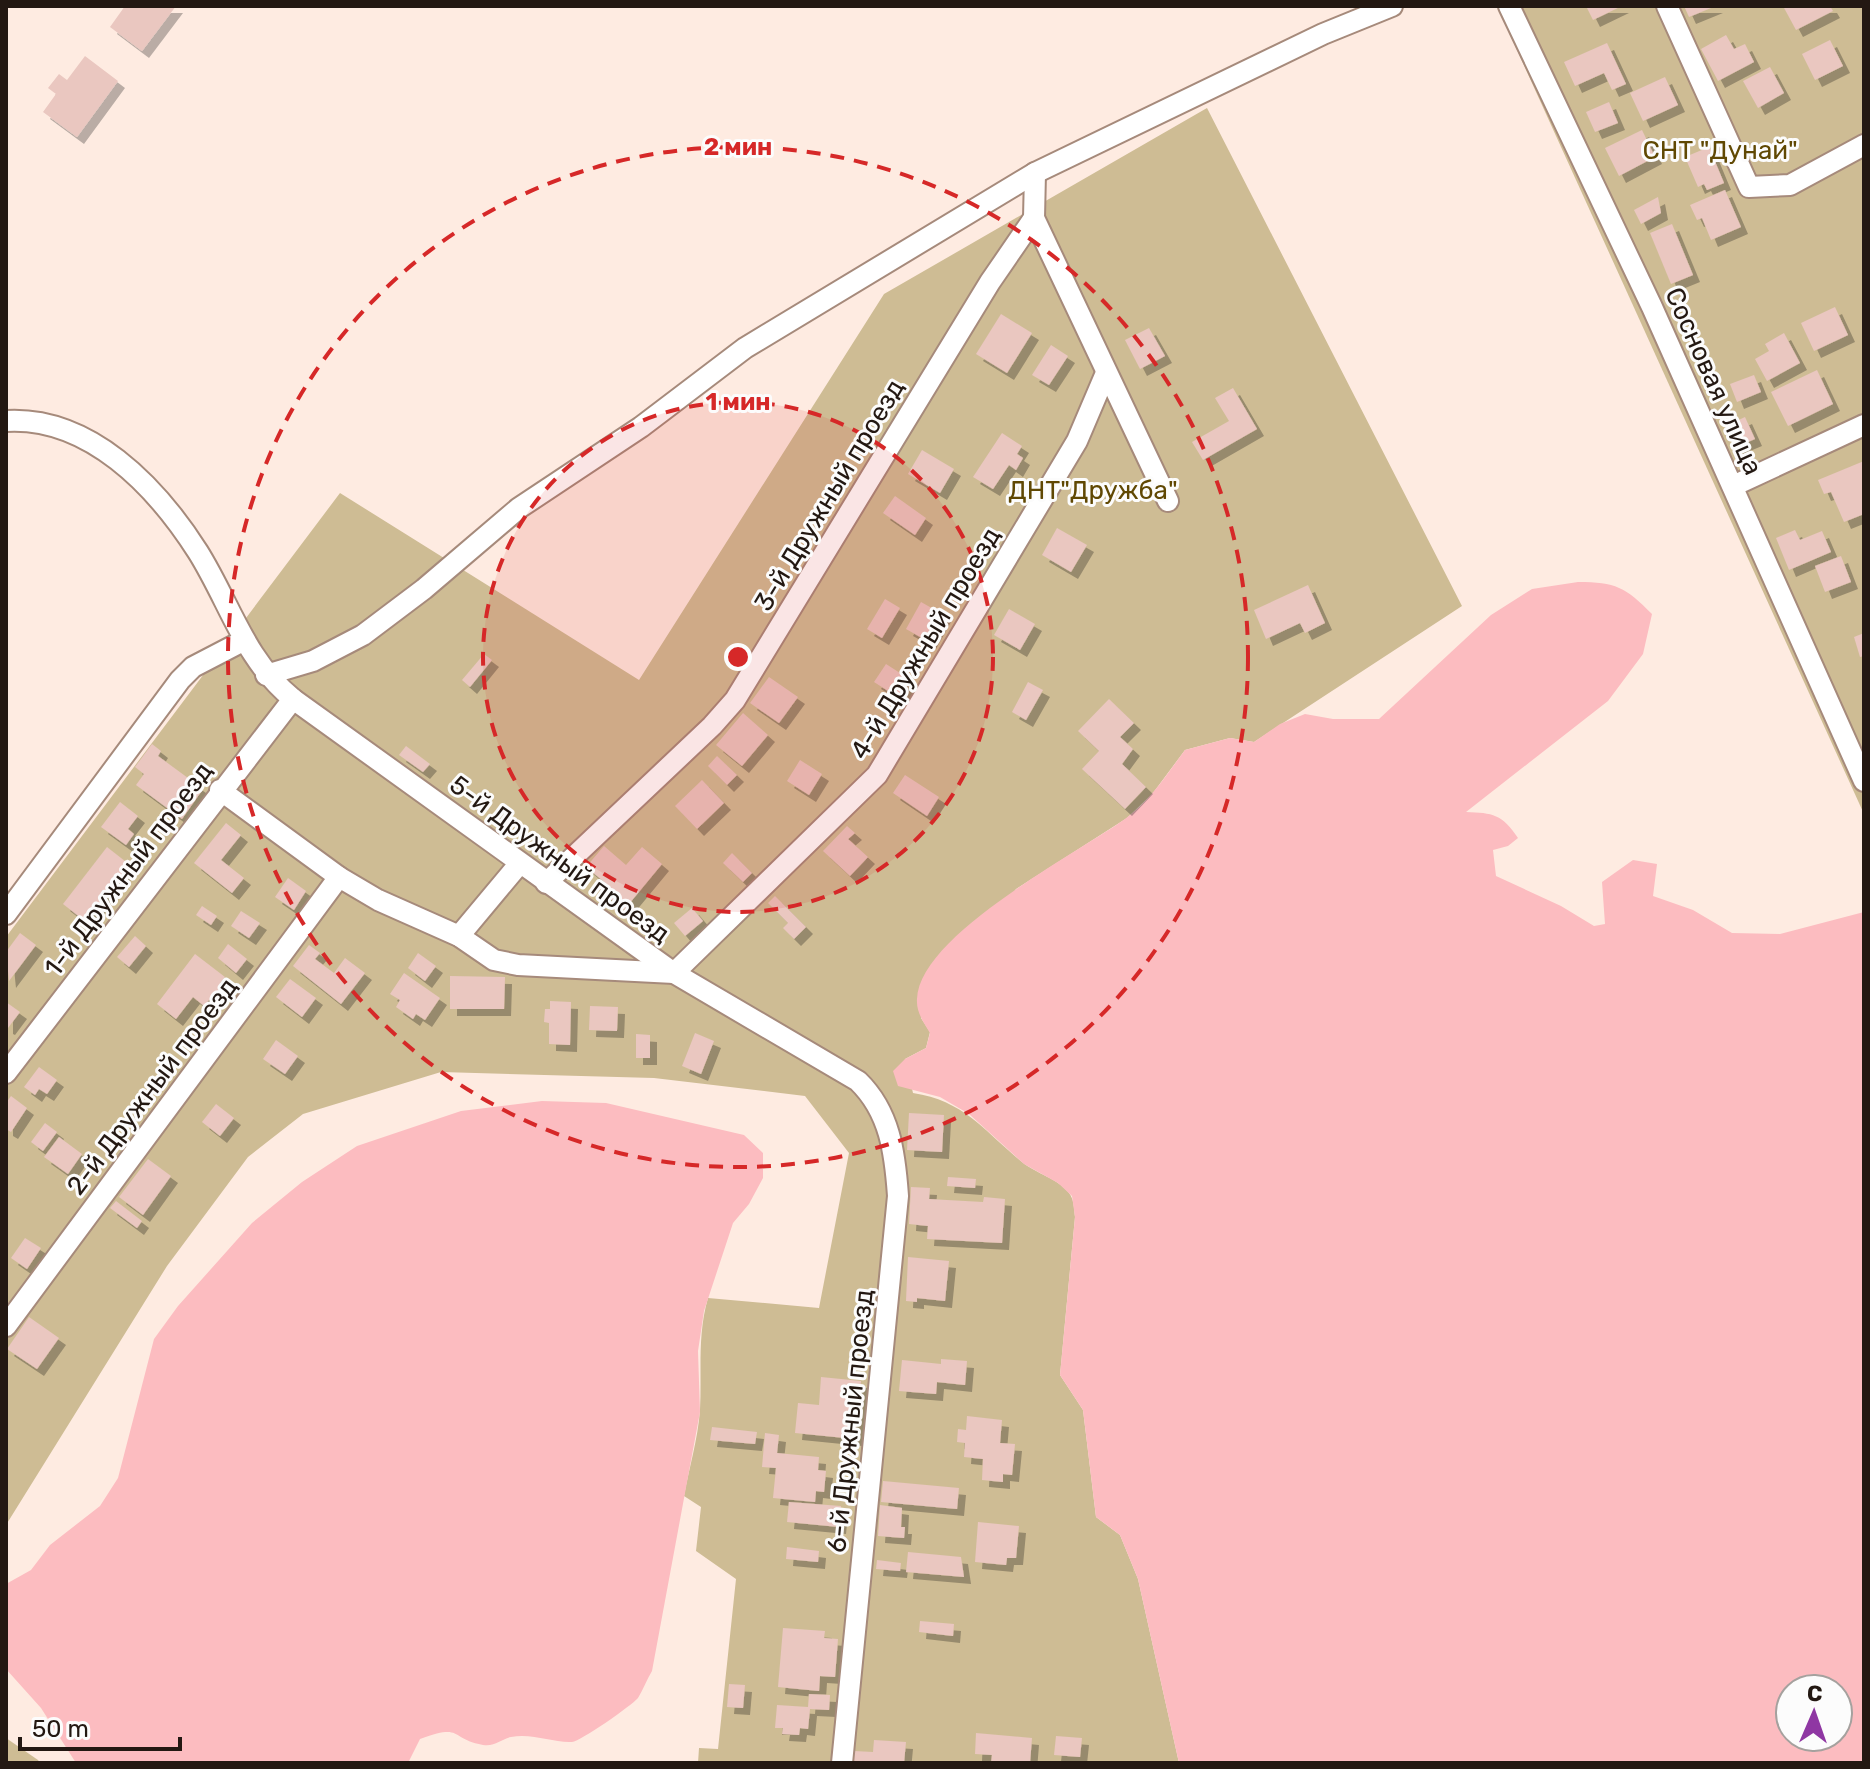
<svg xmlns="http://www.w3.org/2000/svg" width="1870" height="1769" font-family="Rubik,sans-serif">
	<defs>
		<filter id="shadow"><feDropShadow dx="7" dy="7" stdDeviation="0" flood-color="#0004"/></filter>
	</defs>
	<rect width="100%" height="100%" fill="#feebe1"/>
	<g fill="#cebc94">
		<path d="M1497,6H1864V814Z"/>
		<path d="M1207,108L1462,606L1254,742L1230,738L1185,750L1153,793L1127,818L1016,889L921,1018L930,1032L926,1048L905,1059L913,1093C965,1101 984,1131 1022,1162C1037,1174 1057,1178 1069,1193C1074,1199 1074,1209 1075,1217L1060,1375L1083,1410L1096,1517L1120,1535L1138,1579L1179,1763H698L699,1748L718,1749L736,1579L696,1551L701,1507L684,1496C689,1468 698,1439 700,1410C702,1372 697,1336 708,1298L819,1308L849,1153L805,1096L654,1078L441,1072L303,1114L248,1157L167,1266L6,1525V937L340,493L639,680L884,294Z"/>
		<path d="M6,1738L38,1760L40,1763H6Z"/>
	</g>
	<g fill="#fcbcc0" fill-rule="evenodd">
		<path d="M1578,582C1616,582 1625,587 1652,614L1643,654L1608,701L1466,812C1493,813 1502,814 1518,838L1508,846L1493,850L1496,876L1561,906L1594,926L1605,924L1602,882L1633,860L1657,864L1653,896L1693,910L1732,933L1780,934L1864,912V1763H1179L1138,1579L1120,1535L1096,1517L1083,1410L1060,1375L1075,1217L1072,1196L1058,1183L1024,1164L969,1114L940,1097L898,1086L893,1071L905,1059L926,1048L930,1033C924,1023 916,1012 917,999C919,935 1076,854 1125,819C1150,801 1167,774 1185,750L1230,738L1254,742L1280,724L1305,714L1333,719H1379L1491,615L1532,589ZM1790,1689H1838V1737H1790Z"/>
		<path d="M542,1101L606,1103L744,1135L763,1153V1178L749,1204L733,1223L704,1311L698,1351L700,1412L652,1671C647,1679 643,1690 638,1698C631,1706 581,1741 572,1742C553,1743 533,1733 511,1737C501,1739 495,1747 483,1745C449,1739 464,1723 420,1739L408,1763H76L41,1708L6,1669V1584L31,1570L50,1545L100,1506L118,1478L154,1339L178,1306L252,1223L302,1182L357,1146L461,1111Z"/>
	</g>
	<g fill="#eac7c0" filter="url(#shadow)">
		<path d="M125,6H176L142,51L110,27Z"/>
		<path d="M1586,6H1622L1593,20Z"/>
		<path d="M1684,6H1716L1689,17Z"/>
		<path d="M1783,6H1830L1833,11L1796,30Z"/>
		<path d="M1726,35L1734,49L1745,44L1754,62L1718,81L1701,49Z"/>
		<path d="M1830,40L1843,66L1815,80L1802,54Z"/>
		<path d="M1607,43L1626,84L1612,90L1604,73L1575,86L1564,62Z"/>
		<path d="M85,56L118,81L77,137L43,112L56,94L48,88L59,74L67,80Z"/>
		<path d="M1770,67L1784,93L1758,108L1743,81Z"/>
		<path d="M1665,77L1678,105L1643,121L1630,93Z"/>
		<path d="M1609,102L1618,123L1595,132L1586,112Z"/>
		<path d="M1642,130L1655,157L1619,176L1605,148Z"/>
		<path d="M1709,147L1724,183L1707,190L1704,184L1698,187L1685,157Z"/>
		<path d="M1725,190L1741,227L1711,240L1702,218L1697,220L1690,205Z"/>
		<path d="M1658,197L1661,213L1641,224L1634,210Z"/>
		<path d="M1672,224L1693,275L1671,284L1650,233Z"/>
		<path d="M1835,307L1848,335L1814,351L1801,323Z"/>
		<path d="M1001,314L1032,333L1007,373L976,354Z"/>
		<path d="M1149,328L1165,356L1140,369L1125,340Z"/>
		<path d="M1784,333L1800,363L1767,381L1755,359L1769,351L1765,344Z"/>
		<path d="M1051,345L1068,356L1049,385L1032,375Z"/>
		<path d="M1817,370L1833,404L1788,426L1771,392Z"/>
		<path d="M1754,375L1761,392L1737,402L1730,384Z"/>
		<path d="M1233,388L1257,429L1203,460L1192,442L1229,421L1215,398Z"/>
		<path d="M1745,417L1755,439L1736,447L1726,426Z"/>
		<path d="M1002,433L1022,446L1017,454L1023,458L1016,470L1009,465L993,489L973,477Z"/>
		<path d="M922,450L954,469L940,493L908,474Z"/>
		<path d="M1864,461V514L1844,522L1831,492L1824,494L1818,480Z"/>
		<path d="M895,496L926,518L915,535L883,513Z"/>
		<path d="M1057,528L1087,545L1071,572L1042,555Z"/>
		<path d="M1795,530L1800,540L1822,531L1831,552L1789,570L1776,538Z"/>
		<path d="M1841,556L1851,582L1825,592L1815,566Z"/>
		<path d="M1308,585L1325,623L1305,633L1300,623L1266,639L1254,610Z"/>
		<path d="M885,599L900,608L882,638L867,629Z"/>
		<path d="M921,602L944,615L929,642L906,629Z"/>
		<path d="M1009,609L1035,624L1020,650L994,635Z"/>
		<path d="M1864,633V656L1860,657L1854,637Z"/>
		<path d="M484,654L492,660L470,687L462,680Z"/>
		<path d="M886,664L911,680L899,698L874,682Z"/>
		<path d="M769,677L798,697L779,723L750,703Z"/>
		<path d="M1028,682L1043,690L1026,720L1012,712Z"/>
		<path d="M1109,699L1134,723L1120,737L1133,749L1122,764L1146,787L1125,809L1082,769L1099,751L1078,731Z"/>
		<path d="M743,713L768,735L742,766L716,745Z"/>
		<path d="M152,744L161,751L158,756L203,789L182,819L136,785L144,774L135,767Z"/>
		<path d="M406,746L430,764L423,772L399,755Z"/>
		<path d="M717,756L737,775L727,785L708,766Z"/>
		<path d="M800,760L822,774L809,795L787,781Z"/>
		<path d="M905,775L939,797L927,816L893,793Z"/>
		<path d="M702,780L724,803L697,829L675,806Z"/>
		<path d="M120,802L138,816L128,829L134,834L126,845L101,827Z"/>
		<path d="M226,823L241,835L221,860L244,878L232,893L194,863Z"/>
		<path d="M847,826L855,833L848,839L868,857L850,876L823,851Z"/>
		<path d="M604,846L626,865L642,847L662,864L624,910L602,892L608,885L586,867Z"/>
		<path d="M107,847L130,865L86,922L63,904Z"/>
		<path d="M732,853L752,873L743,882L723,863Z"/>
		<path d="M288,878L306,891L294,910L275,897Z"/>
		<path d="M775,896L806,927L794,939L783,928L788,923L768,903Z"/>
		<path d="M202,906L217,916L211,925L196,915Z"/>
		<path d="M692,908L703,921L685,936L674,923Z"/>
		<path d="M241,911L260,923L249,938L231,926Z"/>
		<path d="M20,933L36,945L9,981L6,952Z"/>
		<path d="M135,936L146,946L129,967L117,957Z"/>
		<path d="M228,944L247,959L236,973L218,958Z"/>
		<path d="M309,945L320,953L315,959L334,973L345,958L365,973L341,1004L293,966Z"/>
		<path d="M418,953L436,966L425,981L408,968Z"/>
		<path d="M195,954L225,977L220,983L226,987L214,1003L209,1000L204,1006L193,997L176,1019L157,1004Z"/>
		<path d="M404,973L440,998L425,1020L416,1014L413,1019L396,1007L400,1000L390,994Z"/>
		<path d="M450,976L505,977L504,1009H450Z"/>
		<path d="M290,979L316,998L302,1017L276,997Z"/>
		<path d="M550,1001L571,1002L570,1045L549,1044V1023L544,1022L545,1009H550Z"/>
		<path d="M6,1002L20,1012L8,1028L6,1027Z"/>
		<path d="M590,1006L618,1007L617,1031L589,1030Z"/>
		<path d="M695,1033L714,1041L701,1074L682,1066Z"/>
		<path d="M636,1034L650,1035V1058H636Z"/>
		<path d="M276,1040L298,1056L285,1074L263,1059Z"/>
		<path d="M39,1067L57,1080L47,1094L39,1089L35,1095L24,1087Z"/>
		<path d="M11,1096L27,1108L11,1132L6,1129V1103Z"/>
		<path d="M216,1104L234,1118L220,1136L202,1122Z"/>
		<path d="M909,1113L944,1115L942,1152L907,1150Z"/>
		<path d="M45,1123L57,1132L43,1151L31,1142Z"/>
		<path d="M59,1137L82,1154L68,1174L44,1157Z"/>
		<path d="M148,1159L171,1176L143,1215L119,1197Z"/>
		<path d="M948,1177L976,1179L975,1188L947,1186Z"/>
		<path d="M911,1187L930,1188L929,1199L983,1202L984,1197L1005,1199L1002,1243L927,1239L928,1226L909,1224Z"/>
		<path d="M116,1201L142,1221L137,1228L110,1208Z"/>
		<path d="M25,1238L41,1248L27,1269L11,1258Z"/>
		<path d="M908,1257L949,1261L945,1301L917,1298V1302L906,1301Z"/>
		<path d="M29,1317L59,1338L37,1369L7,1349Z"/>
		<path d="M941,1359L967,1361L965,1385L937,1382L936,1394L899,1391L902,1360L941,1364Z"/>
		<path d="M821,1377L861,1381L855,1439L795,1433L798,1403L819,1405Z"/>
		<path d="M967,1416L1002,1420L1000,1443L1015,1444L1012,1475L1003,1474V1482L982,1480L983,1459L964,1457L965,1443L957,1442L958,1429L966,1430Z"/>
		<path d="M712,1427L757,1432L755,1444L710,1440Z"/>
		<path d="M765,1433L779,1435L777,1453L819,1457L818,1470L826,1471L824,1492L816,1491L815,1502L773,1498L776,1468L762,1467Z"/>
		<path d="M883,1481L959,1488L957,1509L881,1502Z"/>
		<path d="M789,1502L841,1506L839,1527L787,1522Z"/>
		<path d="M880,1505L902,1508L901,1527H905L904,1538L878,1536Z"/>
		<path d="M978,1522L1019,1526L1016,1558H1007L1006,1565L975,1562Z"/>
		<path d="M787,1547L819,1551L818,1562L786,1559Z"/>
		<path d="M908,1552L961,1557L964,1577L906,1572Z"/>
		<path d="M877,1560L901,1563L900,1571L876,1569Z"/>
		<path d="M920,1621L954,1624L953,1636L919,1632Z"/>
		<path d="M783,1628L825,1631L824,1638L838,1639L835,1677L820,1676L819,1691L778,1687Z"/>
		<path d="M729,1684L745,1685L743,1708L727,1707Z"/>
		<path d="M809,1694L830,1695L829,1710L810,1709L808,1729L800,1728L799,1735L782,1734L783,1728H775L777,1705L808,1707Z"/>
		<path d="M976,1733L1032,1738L1030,1763H991L992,1755L975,1754Z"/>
		<path d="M1056,1736L1082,1738L1080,1757L1054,1755Z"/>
		<path d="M874,1740L906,1742L904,1763H853L854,1751L873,1752Z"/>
	</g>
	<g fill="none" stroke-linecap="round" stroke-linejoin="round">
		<defs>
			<g id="minor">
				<path d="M1509,6L1652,307L1864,781"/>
				<path d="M1667,6L1749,187L1790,185L1864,145"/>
				<path d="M1035,173L1034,218L1168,501"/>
				<path d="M6,421C89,416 156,486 198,552C230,603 244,659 293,699L674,973L858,1081C890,1112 895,1153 898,1196L842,1763"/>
				<path d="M1733,486L1864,425"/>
				<path d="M266,675L313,661L363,635L424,589L519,508L641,427L745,348L1035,173L1323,34L1392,6"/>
				<path d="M220,790L339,877L378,900L459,936L494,960L518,965L674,973L877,775L1077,441L1106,373"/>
				<path d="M546,883L712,726L735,700L990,282L1034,218"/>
				<path d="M6,914L180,680L193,667L243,641"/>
				<path d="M459,936L520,863"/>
				<path d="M6,1073L293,699"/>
				<path d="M6,1326L339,877"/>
			</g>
		</defs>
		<use href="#minor" stroke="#a68a7b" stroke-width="24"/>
		<use href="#minor" stroke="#fff" stroke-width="20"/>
	</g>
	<circle cx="738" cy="657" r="255" fill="#d62828" fill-opacity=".12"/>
	<g fill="none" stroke="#d62828" stroke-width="4" stroke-dasharray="14 10">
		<circle cx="738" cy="657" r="255"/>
		<circle cx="738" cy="657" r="510"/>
	</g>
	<g text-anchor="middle" stroke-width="6" stroke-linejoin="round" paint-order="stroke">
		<g font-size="26" fill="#604803" stroke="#fcfcfc">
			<text x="1720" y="159">СНТ "Дунай"</text>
			<text x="1093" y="499">ДНТ"Дружба"</text>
		</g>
		<g font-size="26" fill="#231812" stroke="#fcfcfc">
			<text transform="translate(1714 381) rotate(66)" y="9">Сосновая улица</text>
			<text transform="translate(829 495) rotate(-59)" y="9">3-й Дружный проезд</text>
			<text transform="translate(925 643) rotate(-59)" y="9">4-й Дружный проезд</text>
			<text transform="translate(560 859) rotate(36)" y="9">5-й Дружный проезд</text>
			<text transform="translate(128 869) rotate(-53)" y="9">1-й Дружный проезд</text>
			<text transform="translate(152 1086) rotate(-53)" y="9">2-й Дружный проезд</text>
			<text transform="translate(850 1421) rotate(-84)" y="9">6-й Дружный проезд</text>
		</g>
	</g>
	<circle cx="738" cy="657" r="12" fill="#d62828" stroke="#fcfcfc" stroke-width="4"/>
	<g font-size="24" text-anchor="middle" font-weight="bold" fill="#d62828" stroke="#fcfcfc" stroke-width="6" stroke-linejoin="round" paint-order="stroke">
		<text x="738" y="155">2 мин</text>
		<text x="738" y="410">1 мин</text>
	</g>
	<rect width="1870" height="1769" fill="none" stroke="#231812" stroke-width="16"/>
	<g transform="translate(1814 1713) rotate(2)"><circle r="38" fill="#fcfcfc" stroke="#a5a19e" stroke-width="2"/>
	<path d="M0-6L14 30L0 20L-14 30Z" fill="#8f37a3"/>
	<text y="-12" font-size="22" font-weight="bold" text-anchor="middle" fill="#231812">С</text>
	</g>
	<path d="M20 1737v12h160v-12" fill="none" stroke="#231812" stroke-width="4"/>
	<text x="32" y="1737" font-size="24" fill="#231812" stroke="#fcfcfc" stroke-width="6" paint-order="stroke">50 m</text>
</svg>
